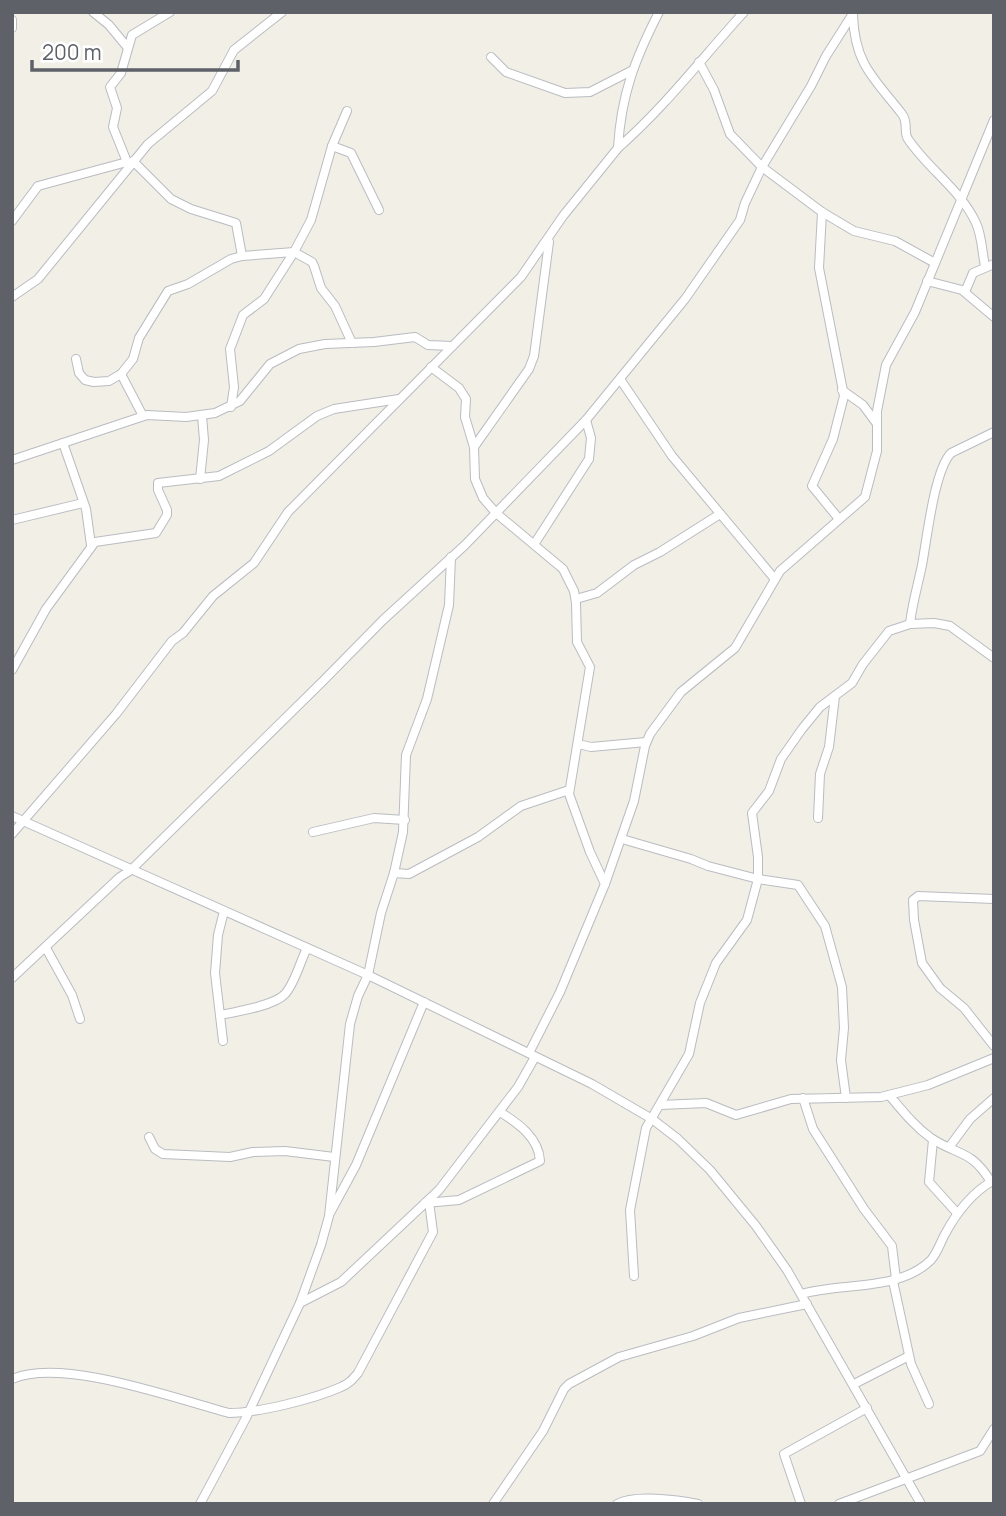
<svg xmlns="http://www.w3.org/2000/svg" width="1006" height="1516" font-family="Manrope,sans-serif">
	<rect width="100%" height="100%" fill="#f2efe7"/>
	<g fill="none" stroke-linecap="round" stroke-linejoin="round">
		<defs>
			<g id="street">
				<path d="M93,12L109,25L128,48"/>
				<path d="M659,12C635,59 621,95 618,148C665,107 702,58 744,12"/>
				<path d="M853,16C855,65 874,78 902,114C909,123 903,132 908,139C928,169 961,190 976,223C982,236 982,252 985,266"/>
				<path d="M12,20V28"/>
				<path d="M491,57L506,72L565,93L590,92L631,71"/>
				<path d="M699,62L714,90L730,134L762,167L822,212L854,231L895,241L935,263"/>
				<path d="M332,146L351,153L379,210"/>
				<path d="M133,161L171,199L191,209L236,223L242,256"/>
				<path d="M129,167L113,127L117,108L110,87L121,73L132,35L170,12"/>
				<path d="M822,212L819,268L844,396L833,439L812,486L839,519"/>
				<path d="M12,221L38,186L127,162"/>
				<path d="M927,281L962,290L994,317"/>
				<path d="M965,292L973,273L994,264"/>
				<path d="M12,297L38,279L148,144L212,91L234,50L282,12"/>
				<path d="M76,359L79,373L85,380L94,382L109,381L121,374L133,359L139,338L168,291L188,284L231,259L242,256L294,252L312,262L314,266L321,288L335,306L352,343"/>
				<path d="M431,367L459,388L466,399L465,417L474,447L475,479L483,498L496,513L563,569L574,591L576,603L577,642L590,667L569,794L590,852L605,884"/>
				<path d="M121,374L143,416"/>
				<path d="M620,379L672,456L774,578"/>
				<path d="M842,390L863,405L877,424"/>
				<path d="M231,407L234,387L230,349L243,315L264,299L294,252L311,220L332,146L347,111"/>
				<path d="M63,443L86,509L91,545"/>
				<path d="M474,447L529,369L534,356L549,242"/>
				<path d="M12,460L147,415L186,417L215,413L240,401L270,364L299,349L325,344L374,342L415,337L428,345L452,346"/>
				<path d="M200,479L204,440L202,416"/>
				<path d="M12,520L83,503"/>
				<path d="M535,543L589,459L591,438L586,420"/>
				<path d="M576,599L597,593L634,565L660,552L720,514"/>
				<path d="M910,624C912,604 918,585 922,565C927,539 934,471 951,453L994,432"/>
				<path d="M12,670L46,609L95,542L156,533L167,515V510L158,490V483L219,476L269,451L317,416L334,409L399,399"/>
				<path d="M578,744L591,747L646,742"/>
				<path d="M12,816L368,975L592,1084L652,1119L678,1139L710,1170L756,1226L787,1270L921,1504"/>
				<path d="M818,818L820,774L829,747L835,696"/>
				<path d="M313,832L374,818L405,820"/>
				<path d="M12,834L116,714L172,641L183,633L213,596L254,563L288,512L521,277L563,216L618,148"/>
				<path d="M622,839L691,859L708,866L758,879L798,885L825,926L842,987L844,1028L841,1060L846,1098"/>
				<path d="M394,873L409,874L478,837L521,806L569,790"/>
				<path d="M994,899L918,896L913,900L914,920L922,963L940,988L964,1008L994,1046"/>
				<path d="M46,948L72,995L80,1019"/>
				<path d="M12,978L120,877L131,870L323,681L383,620L465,545L586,420L685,299L740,220L745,203L762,167L811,86L826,56L854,12"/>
				<path d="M220,1015C236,1012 274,1006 285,994C295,983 300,962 307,948"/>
				<path d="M223,1041L215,973L218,935L224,911"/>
				<path d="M529,1053L560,992L605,884L634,801L645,746L650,734L681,692L735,648L780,571L865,497L877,451V411L886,365L915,312L994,120"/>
				<path d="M889,1095C902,1110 914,1126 931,1138C958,1156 971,1149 991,1182"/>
				<path d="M803,1098L813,1129L864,1209L892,1246L896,1279"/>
				<path d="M660,1105L706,1103L736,1115L791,1099L881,1097L928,1085L994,1058"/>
				<path d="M149,1137L155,1149L163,1154L230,1157L253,1152L285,1151L334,1157"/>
				<path d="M933,1140L929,1182L957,1213"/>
				<path d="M950,1146L970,1119L994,1098"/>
				<path d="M425,1203L459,1200L540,1161C539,1138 518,1123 500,1112"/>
				<path d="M330,1213L356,1165L424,1002"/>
				<path d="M634,1276L630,1210L646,1128L689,1054L700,1003L716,963L747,920L758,879V857L752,813L769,791L781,759L802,729L820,707L852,683L863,664L889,631L910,624L934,623L950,626L994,658"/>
				<path d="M893,1281L911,1364L929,1404"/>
				<path d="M802,1294C843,1282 898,1292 931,1260C937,1253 940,1244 944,1236C956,1213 971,1193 994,1180"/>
				<path d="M300,1303L341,1282L439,1190L518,1087L535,1057"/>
				<path d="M12,1379C62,1357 176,1399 229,1413C258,1413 314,1399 341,1387C349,1384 353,1379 358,1373L433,1232L429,1202"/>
				<path d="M854,1384L909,1356"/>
				<path d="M200,1504L246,1418L300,1303L321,1245L329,1216L350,1024L358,996L368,975L381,913L394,873L403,832L406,755L427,699L449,605L451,557"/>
				<path d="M493,1504L543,1431L564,1389L569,1384L619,1357L693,1336L739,1318L807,1304"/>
				<path d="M617,1504C635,1494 678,1500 698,1504"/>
				<path d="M801,1504L784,1454L867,1408"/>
				<path d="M839,1504L980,1451L994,1429"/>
			</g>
		</defs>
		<use href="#street" stroke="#b9bcc1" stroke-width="10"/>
		<use href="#street" stroke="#fff" stroke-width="8"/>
	</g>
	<rect width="1006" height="1516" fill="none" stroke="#5e6268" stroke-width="28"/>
	<path d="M32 60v10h206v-10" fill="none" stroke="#5e6268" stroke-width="3.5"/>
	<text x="42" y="60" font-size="21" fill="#5e6268" stroke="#ffffff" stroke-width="5" paint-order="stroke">200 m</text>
</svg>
